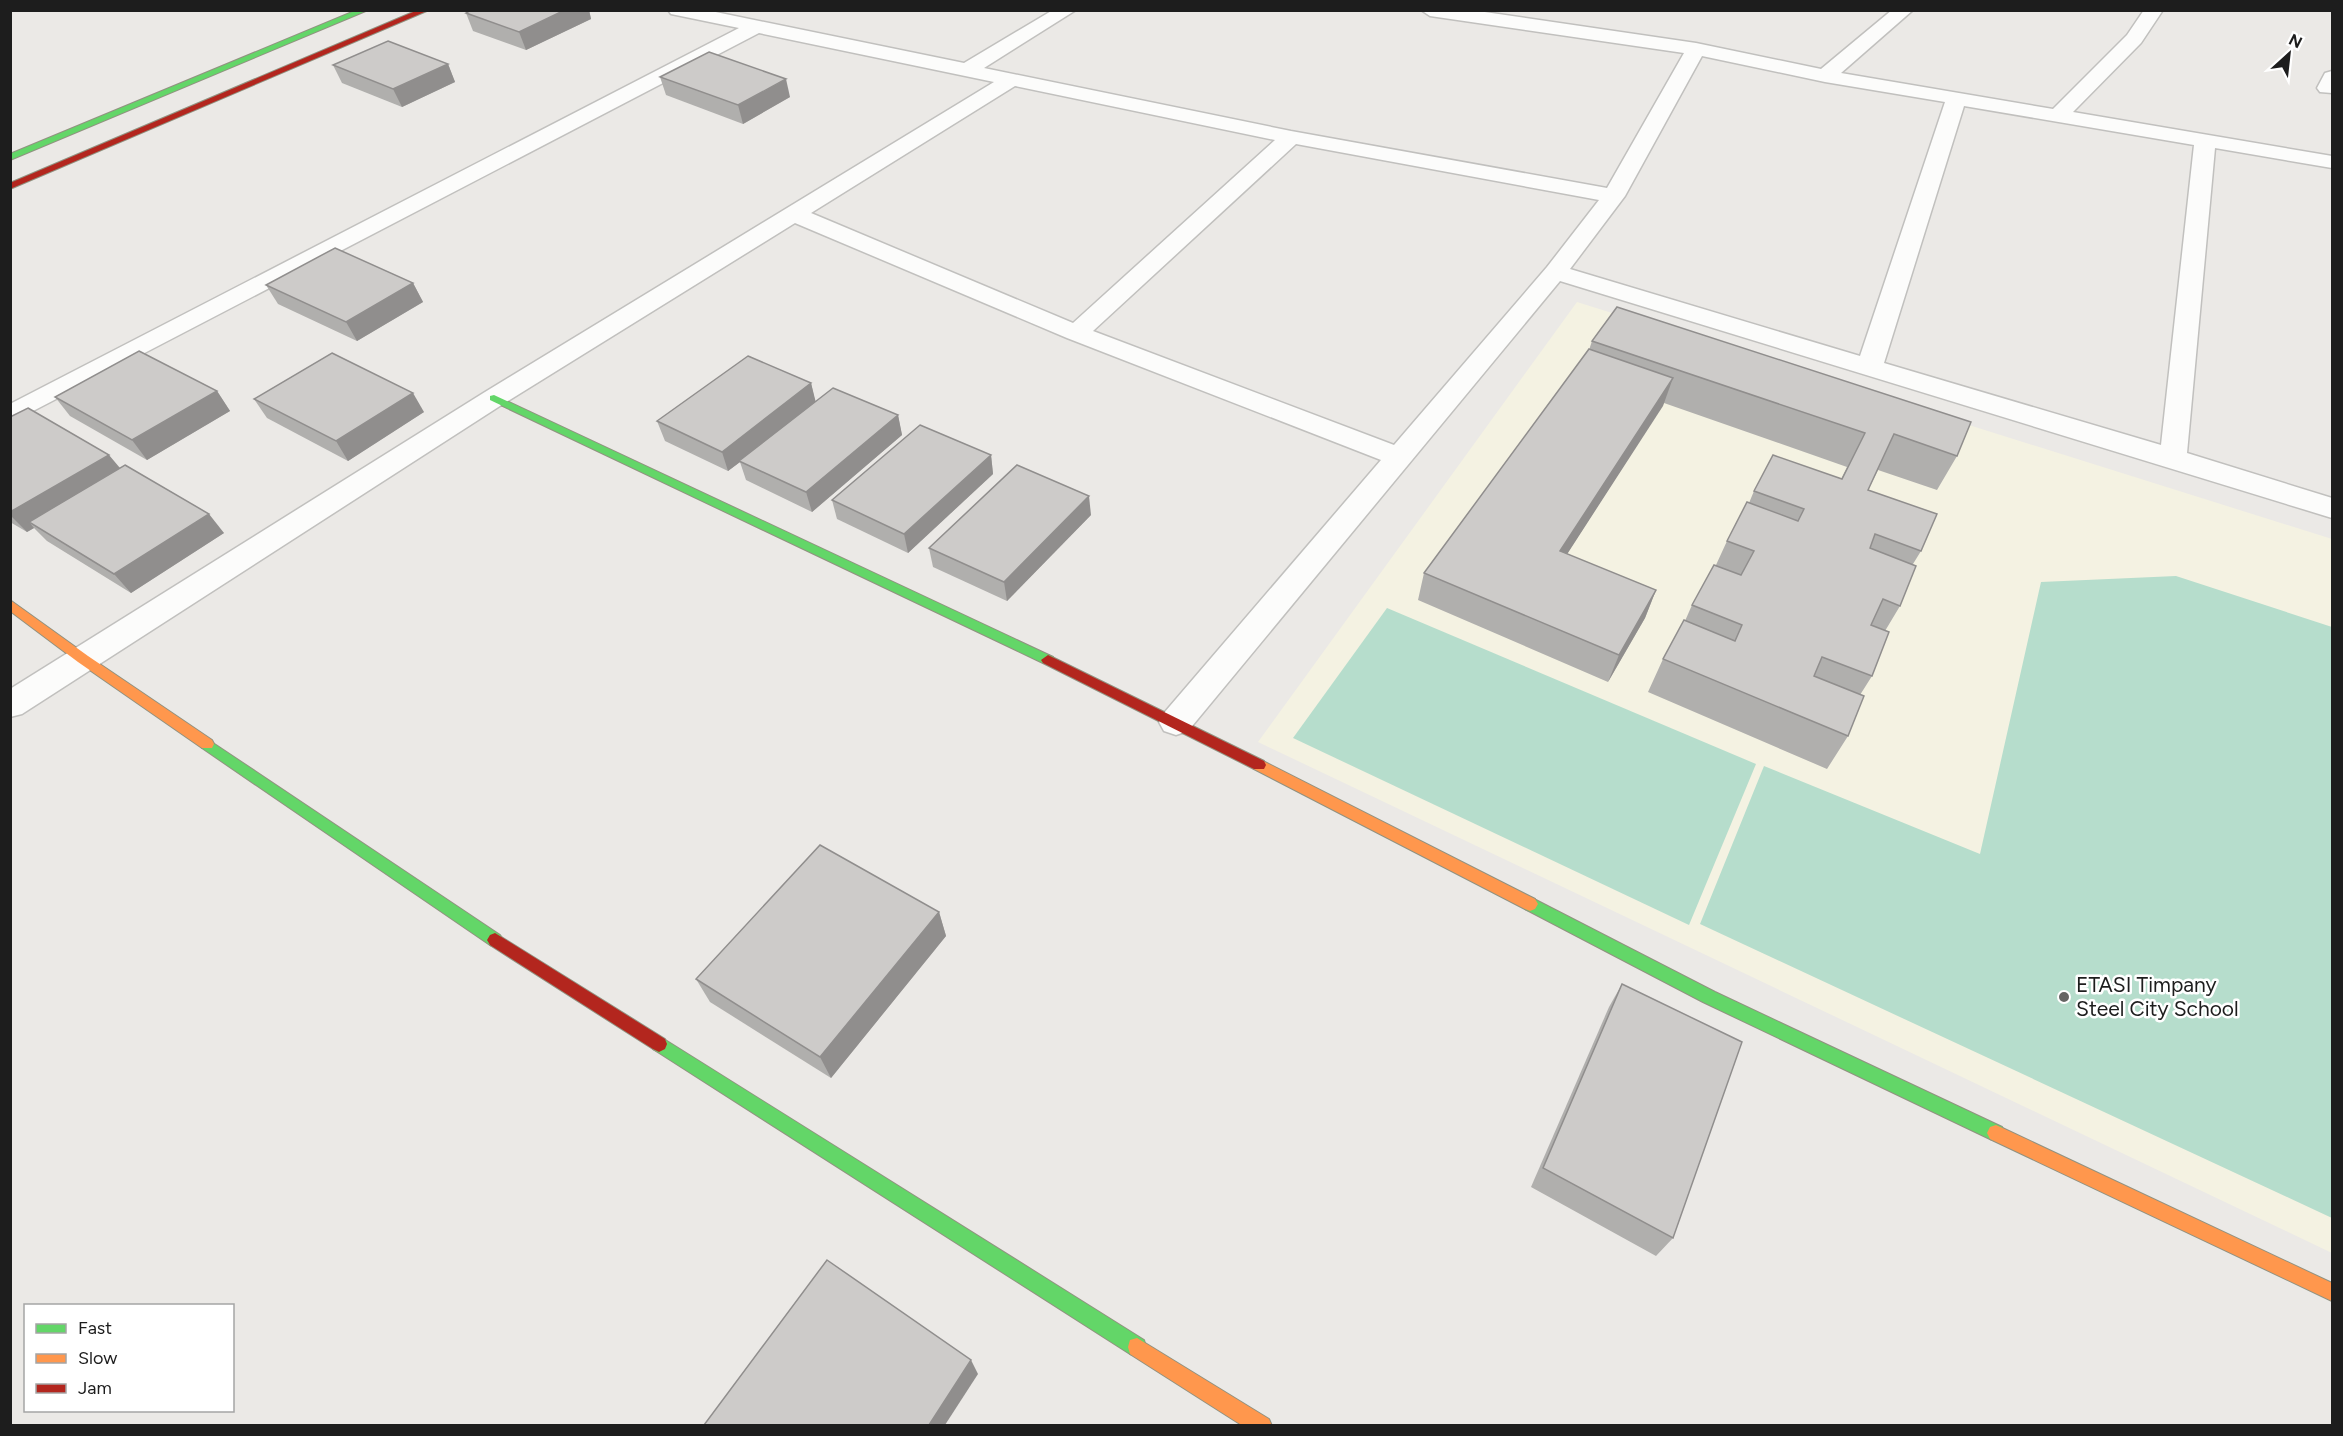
<svg xmlns="http://www.w3.org/2000/svg" width="2343" height="1436" font-family="Figtree,sans-serif">
	<rect width="100%" height="100%" fill="#ebe9e6"/>
	<path fill="#f4f2e2" d="M1577,302L2332,539V1253L1258,742Z"/>
	<g fill="#b6ddcc">
		<path d="M2176,576L2332,627V1218L1700,924L1764,766L1980,854L2041,582Z"/>
		<path d="M1387,608L1756,764L1689,925L1293,738Z"/>
	</g>
	<g fill="none" stroke-linecap="round" stroke-linejoin="round">
		<defs>
			<g id="street">
				<path d="M668,10H706L964,63L1053,10H1076L984,68L1291,131L1607,188L1684,53L1430,16L1421,10H1471L1696,43L1821,69L1892,10H1913L1841,73L2053,109L2127,35L2144,10H2163L2141,43L2073,112L2332,156V168L2215,148L2187,453L2332,498V518L1560,281L1188,731L1176,735L1164,731L1159,722L1164,713L1381,460L1067,338L795,223L503,404L22,714L10,717V689L485,392L994,82L759,33L10,423V404L739,28L671,14ZM1702,56L1825,82L1945,102L1860,356L1570,269L1625,196ZM1015,86L1275,140L1073,323L811,213ZM1964,106L2194,145L2161,445L1884,363ZM1296,144L1599,200L1547,267L1394,445L1093,331Z"/>
				<path d="M2332,71V93L2320,92L2317,88L2325,73Z"/>
			</g>
			<g id="fast">
				<path d="M357,10H368L10,160V154Z"/>
				<path d="M494,395L1053,657L1055,660L1053,663H1043L490,400V396Z"/>
				<path d="M207,739L500,935L503,940L500,945L495,947L490,945L202,748L200,744L202,740Z"/>
				<path d="M1530,897L1715,992L2002,1127L2005,1133L2002,1139L1996,1141L1990,1139L1703,1002L1525,909L1522,904L1525,899Z"/>
				<path d="M659,1036L1144,1340L1146,1347L1144,1354L1137,1356L1130,1354L653,1049L651,1044L653,1039Z"/>
			</g>
			<g id="slow">
				<path d="M10,600L88,656L212,740L214,744L212,748H202L78,662L10,611Z"/>
				<path d="M1259,759L1535,899L1538,904L1535,909L1530,911L1525,909L1254,769L1252,765L1254,761Z"/>
				<path d="M1996,1125L2332,1283V1301L1990,1139L1987,1133L1990,1127Z"/>
				<path d="M1137,1338L1269,1419L1272,1426H1243L1130,1354L1128,1347L1130,1340Z"/>
			</g>
			<g id="jam">
				<path d="M418,10H429L10,189V183Z"/>
				<path d="M1048,655L1264,761L1266,765L1264,769H1254L1043,663L1041,660Z"/>
				<path d="M495,933L665,1039L667,1044L665,1049L659,1052L653,1049L490,945L487,940L490,935Z"/>
			</g>
		</defs>
		<use href="#street" stroke="#c1c0be" stroke-width="3"/>
		<use href="#fast" stroke="#919280" stroke-width="2"/>
		<use href="#slow" stroke="#919280" stroke-width="2"/>
		<use href="#jam" stroke="#919280" stroke-width="2"/>
		<use href="#street" fill="#fcfcfb" fill-rule="evenodd"/>
		<use href="#fast" fill="#63d668" fill-rule="evenodd"/>
		<use href="#slow" fill="#ff974d" fill-rule="evenodd"/>
		<use href="#jam" fill="#b3261e" fill-rule="evenodd"/>
	</g>
	<g fill="#b0afad">
		<path d="M471,10H589L591,19L526,50L473,31L466,13Z"/>
		<path d="M448,64L455,82L402,107L342,83L333,65Z"/>
		<path d="M660,77L790,97L743,124L666,95Z"/>
		<path d="M413,283L423,302L357,341L278,304L266,285Z"/>
		<path d="M1617,307L1957,456L1937,490L1878,470L1868,490L1921,551L1913,564L1900,606L1885,631L1872,676L1860,695L1848,736L1827,769L1648,692L1663,659L1685,621L1692,605L1716,565L1727,541L1749,503L1754,491L1841,479L1847,467L1664,403L1567,554L1656,590L1645,618L1608,682L1418,600L1424,573L1589,350L1592,341Z"/>
		<path d="M811,383L815,401L898,415L902,435L812,512L746,480L740,462L728,471L665,441L657,421Z"/>
		<path d="M217,391L230,411L147,460L70,416L55,397Z"/>
		<path d="M254,399L424,412L348,461L267,418Z"/>
		<path d="M10,417L120,468L224,533L131,593L47,541L34,528L27,532L10,522Z"/>
		<path d="M991,455L993,474L908,553L837,519L832,500Z"/>
		<path d="M1091,515L1007,601L933,567L929,548Z"/>
		<path d="M939,912L946,936L831,1078L710,1002L696,979Z"/>
		<path d="M1622,984L1673,1238L1656,1256L1531,1187L1609,1007Z"/>
	</g>
	<g fill="#908e8d">
		<path d="M565,10H589L591,19L526,50L519,32Z"/>
		<path d="M448,64L455,82L402,107L393,89Z"/>
		<path d="M786,79L790,97L743,124L738,105Z"/>
		<path d="M413,283L423,302L357,341L346,322Z"/>
		<path d="M1673,378L1663,406L1551,579L1560,551Z"/>
		<path d="M811,383L816,403L739,461L740,462L728,471L722,452Z"/>
		<path d="M217,391L230,411L147,460L132,440Z"/>
		<path d="M413,393L424,412L348,461L336,441Z"/>
		<path d="M898,415L902,435L812,512L806,492Z"/>
		<path d="M109,455L125,474L29,522L34,528L27,532L10,515V512Z"/>
		<path d="M991,455L993,474L908,553L904,534Z"/>
		<path d="M1089,496L1091,515L1007,601L1004,582Z"/>
		<path d="M209,514L224,533L131,593L114,574Z"/>
		<path d="M1656,590L1645,618L1608,682L1619,655Z"/>
		<path d="M939,912L946,936L831,1078L820,1057Z"/>
		<path d="M971,1360L978,1374L945,1425H929Z"/>
	</g>
	<g fill="#cdcbc9" stroke="#908e8d" stroke-width="1.5">
		<path d="M471,10H565L519,32L466,13Z"/>
		<path d="M388,41L448,64L393,89L333,65Z"/>
		<path d="M709,52L786,79L738,105L660,77Z"/>
		<path d="M335,248L413,283L346,322L266,285Z"/>
		<path d="M1617,307L1971,422L1957,456L1894,434L1868,490L1937,514L1921,551L1875,534L1870,548L1916,566L1900,606L1883,599L1871,625L1889,632L1872,676L1822,657L1814,676L1864,696L1848,736L1663,659L1684,620L1735,641L1742,625L1692,605L1714,565L1741,575L1754,551L1727,541L1747,502L1798,521L1804,509L1754,491L1773,455L1842,479L1865,433L1592,341Z"/>
		<path d="M1589,349L1673,378L1560,551L1656,590L1619,655L1424,573Z"/>
		<path d="M139,351L217,391L132,440L55,397Z"/>
		<path d="M332,353L413,393L336,441L254,399Z"/>
		<path d="M748,356L811,383L722,452L657,421Z"/>
		<path d="M833,388L898,415L806,492L739,461Z"/>
		<path d="M28,408L109,455L10,512V417Z"/>
		<path d="M920,425L991,455L904,534L832,500Z"/>
		<path d="M125,465L209,514L114,574L29,522Z"/>
		<path d="M1017,465L1089,496L1004,582L929,548Z"/>
		<path d="M820,845L939,912L820,1057L696,979Z"/>
		<path d="M1622,984L1742,1042L1673,1238L1543,1168Z"/>
		<path d="M827,1260L971,1360L929,1425H704Z"/>
	</g>
	<circle fill="#656463" stroke="#fff" stroke-width="2" cx="2064" cy="997" r="6"/>
	<g text-anchor="middle" stroke-width="5" stroke-linejoin="round" paint-order="stroke">
		<g font-size="21" fill="#1d1d1d" stroke="#fff" text-anchor="start">
			<text x="2076" y="992">ETASI Timpany<tspan x="2076" dy="24">Steel City School</tspan></text>
		</g>
	</g>
	<rect width="2343" height="1436" fill="none" stroke="#1d1d1d" stroke-width="24"/>
	<rect x="24" y="1304" width="210" height="108" fill="#ffffff" stroke="#a5a5a5" stroke-width="1.5"/>
	<rect x="36" y="1324" width="30" height="9" fill="#63d668" stroke="#a5a5a5" stroke-width="1.5"/>
	<text x="78" y="1334" font-size="18" fill="#1d1d1d">Fast</text>
	<rect x="36" y="1354" width="30" height="9" fill="#ff974d" stroke="#a5a5a5" stroke-width="1.5"/>
	<text x="78" y="1364" font-size="18" fill="#1d1d1d">Slow</text>
	<rect x="36" y="1384" width="30" height="9" fill="#b3261e" stroke="#a5a5a5" stroke-width="1.5"/>
	<text x="78" y="1394" font-size="18" fill="#1d1d1d">Jam</text>
	<g transform="translate(2289 54) rotate(27)" stroke="#ffffff" stroke-width="4.5" paint-order="stroke">
	<path d="M0-4.5L10 22L0 15L-10 22Z" fill="#1d1d1d"/>
	<text y="-9" font-size="16" font-weight="bold" text-anchor="middle" fill="#1d1d1d">N</text>
	</g>
</svg>
